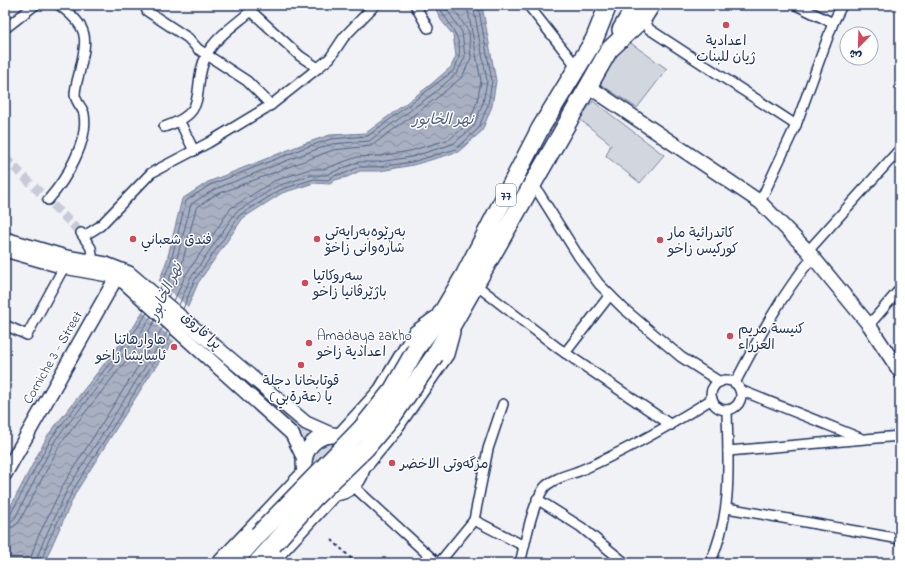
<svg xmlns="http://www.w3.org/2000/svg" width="905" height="568" font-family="'Indie Flower','Playpen Sans Arabic',sans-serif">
	<defs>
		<pattern id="water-waves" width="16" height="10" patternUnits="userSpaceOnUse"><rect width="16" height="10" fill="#a8b0c2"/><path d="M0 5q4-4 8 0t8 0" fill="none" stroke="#8890a1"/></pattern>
	</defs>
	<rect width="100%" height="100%" fill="#f1f2f5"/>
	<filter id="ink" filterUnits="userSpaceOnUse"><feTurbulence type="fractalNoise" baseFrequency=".025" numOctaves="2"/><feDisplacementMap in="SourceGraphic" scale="8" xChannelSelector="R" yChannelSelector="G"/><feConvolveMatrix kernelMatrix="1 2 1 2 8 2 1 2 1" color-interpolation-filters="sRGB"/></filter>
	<g filter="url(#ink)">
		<g fill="#d2d6df" stroke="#76829e">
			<path d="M625,39L667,69L637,108L594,80Z"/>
			<path d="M593,101L664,155L640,183L606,156L611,144L579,119Z"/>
			<path d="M265,399L301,425L319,434L307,436L305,445L294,428Z"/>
			<path d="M332,441H339L357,468C354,481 347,487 334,489L309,470C308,454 316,444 332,441Z"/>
		</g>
		<path fill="url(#water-waves)" stroke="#707c9a" d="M434,5H481L483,11L496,81L492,106L482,131L458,152L413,165L380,171H360L347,177L335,180L330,184L314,183L282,193L243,218L198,283L173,342L150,375L76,492L44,563H5V517L48,435L135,325L159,282L167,260L182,199L208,182L303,144L330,135L366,133L429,86L451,67L456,56L453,35L441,20Z"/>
		<path fill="#f1f2f5" d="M158,280L189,308L175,342L141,310Z"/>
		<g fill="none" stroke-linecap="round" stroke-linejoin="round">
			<g stroke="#536386" stroke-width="1">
				<path d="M160,289L171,261L186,201L210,185L304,148L331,139L368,136L453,71C470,43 450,28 438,5"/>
				<path d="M164,293L176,262L191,204L213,190L306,153L332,144L369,141L434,93L457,73L465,57L462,32L444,5"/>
				<path d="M168,297L182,264L196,208L215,195L333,150L371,146L438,97L462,77L471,58L469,32L451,5"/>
				<path d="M174,301L185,276L231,208L274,181L310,169H324L357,157L379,156L410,151L450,139L469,123L477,102L481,81L467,5"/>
				<path d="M179,305L190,279L236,212L277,186L312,175H326L358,162H379L411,157L453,144L474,126L483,103L487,81L473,5"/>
				<path d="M183,309L194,281L240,215L280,190L314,179L328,180L334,176L346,173L359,167H380L412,162L456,149L478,129L488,105L492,81L478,5"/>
				<path d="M5,518L10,515L52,437L138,327L147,313"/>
				<path d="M5,523L10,522L15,518L56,439L142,331L151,316"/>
				<path d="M5,529L13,527L19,522L61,443L147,334L155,320"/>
				<path d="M29,563L37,539L63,485L163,327"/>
				<path d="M35,563L43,542L68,488L168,331"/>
				<path d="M41,563L47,544L73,490L171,335"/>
			</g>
			<path stroke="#c6cbd7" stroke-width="9" stroke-dasharray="9 4.5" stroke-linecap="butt" d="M5,158L80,232"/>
			<defs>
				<g id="street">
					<path d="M145,5L147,11L188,38L198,49L247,81L271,105"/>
					<path d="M415,5L428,28"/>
					<path d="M528,5L577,67"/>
					<path d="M796,5L833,23"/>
					<path d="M643,17L649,29L796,125"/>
					<path d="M7,27L35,5"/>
					<path d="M180,122L194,151"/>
					<path d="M164,127C213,111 189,90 207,54C216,37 236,24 251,11L300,56L318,68"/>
					<path d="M532,182L579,257L599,284L623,308L681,357L720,382"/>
					<path d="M48,200C65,181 89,142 84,114C83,108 76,103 75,95C75,88 77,81 79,74C87,38 91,29 59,5"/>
					<path d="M760,202L796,125L833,23L842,5"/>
					<path d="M81,233L91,248L93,262"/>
					<path d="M84,236L100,226L151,173L208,143L271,105L318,68L330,58L344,37L375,5"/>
					<path d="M808,251L900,149"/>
					<path d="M476,285L558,348L671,425"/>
					<path d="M5,325L27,335L64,267"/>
					<path d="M869,325L900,289"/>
					<path d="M565,353L610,295"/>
					<circle cx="726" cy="395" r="15"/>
					<path d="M735,383C758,339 781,295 813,257"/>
					<path d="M740,390L860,438"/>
					<path d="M728,451L900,436"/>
					<path d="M353,486L437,563"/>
					<path d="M537,499L581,527L625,563"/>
					<path d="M727,508L900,539"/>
					<path d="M474,520L524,546"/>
					<path d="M439,563L474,520L488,449L503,404"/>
					<path d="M520,563C526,541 531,507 544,488C551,479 568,475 579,471C626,451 669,426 712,399"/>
					<path d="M710,563C733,513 728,464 727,410"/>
				</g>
				<g id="secondary">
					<path d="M588,86L760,202L808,251L869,325L900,372"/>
					<path d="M5,239L66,257L106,264L129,273L306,423L333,435"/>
					<path d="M5,250L64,267L108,275L124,282L292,434L304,459"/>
					<path d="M5,474L116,278"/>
				</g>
				<g id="primary">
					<circle cx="333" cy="464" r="29"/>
					<path d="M340,436L381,391L416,333L434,320"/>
					<path d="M363,467L391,433L446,354L452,332"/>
					<path d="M220,563L305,473"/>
					<path d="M269,563L333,494"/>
				</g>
				<g id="highway">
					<path d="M621,30L636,5"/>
					<path d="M416,349L440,316L465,274L540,129L594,40L608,5"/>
					<path d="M435,355L609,50L642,19L651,5"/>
					<path d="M233,563L258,535"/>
					<path d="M257,563L273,545"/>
				</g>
			</defs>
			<use href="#street" stroke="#1b2f5e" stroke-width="12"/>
			<use href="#secondary" stroke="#1b2f5e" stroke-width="16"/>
			<use href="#primary" stroke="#1b2f5e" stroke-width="18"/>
			<use href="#highway" stroke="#1b2f5e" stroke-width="20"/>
			<path stroke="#1b2f5e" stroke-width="2" stroke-dasharray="3 3" stroke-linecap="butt" d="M332,540L356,563"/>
			<use href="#street" stroke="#fff" stroke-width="9"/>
			<use href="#secondary" stroke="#fff" stroke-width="13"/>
			<use href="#primary" stroke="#fff" stroke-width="15"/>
			<use href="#highway" stroke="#fff" stroke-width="17"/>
			<defs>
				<g id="highway-bridge">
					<path d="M258,535L361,429L393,389L416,349"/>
					<path d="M273,545L314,498L366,448L395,413L435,355"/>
				</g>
			</defs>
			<use href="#highway-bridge" stroke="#1b2f5e" stroke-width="20" stroke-linecap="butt"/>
			<use href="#highway-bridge" stroke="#fff" stroke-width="17"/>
		</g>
	</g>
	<g fill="#d1495b" stroke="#fff" stroke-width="1.5">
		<circle cx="726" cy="25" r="4"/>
		<circle cx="133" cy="239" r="4"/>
		<circle cx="317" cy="239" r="4"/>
		<circle cx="660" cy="240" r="4"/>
		<circle cx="305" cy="283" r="4"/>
		<circle cx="730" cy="336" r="4"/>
		<circle cx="309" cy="343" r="4"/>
		<circle cx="174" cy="347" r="4"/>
		<circle cx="301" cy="365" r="4"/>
		<circle cx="392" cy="463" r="4"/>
	</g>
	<g text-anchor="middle" stroke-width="3" stroke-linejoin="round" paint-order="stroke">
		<rect fill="#fff" stroke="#5f6d8e" stroke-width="1" x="496" y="184" width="20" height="22" rx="3"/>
		<g font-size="13" font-weight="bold" fill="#1b2f5e">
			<text x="506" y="200">77</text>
		</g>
		<g font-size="14" fill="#1b2f5e" stroke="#fff" text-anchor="start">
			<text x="726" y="45" text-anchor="middle">اعدادية<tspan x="726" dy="16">ژیان للبنات</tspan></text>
			<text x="325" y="236">بەڕێوەبەرایەتی<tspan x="325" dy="16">شارەوانی زاخۆ</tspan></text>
			<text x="668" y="237">كاتدرائية مار<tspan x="668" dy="16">كوركيس زاخو</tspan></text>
			<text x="141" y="244">فندق شعباني</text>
			<text x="313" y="280">سه‌روكاتيا<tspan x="313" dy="16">باژێرڤانيا زاخو</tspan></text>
			<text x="738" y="333">كنيسة مريم<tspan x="738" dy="16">العزراء</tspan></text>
			<text x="317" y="340">Amadaya zakho<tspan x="317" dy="16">اعدادية زاخو</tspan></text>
			<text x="166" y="344" text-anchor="end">هاوارهاتنا<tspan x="166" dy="16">ئاسایشا زاخو</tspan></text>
			<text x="301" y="385" text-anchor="middle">قوتابخانا دجلة<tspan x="301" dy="16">يا (عةرةبي)</tspan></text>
			<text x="400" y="468">مزگەوتی الاخضر</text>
		</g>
		<g font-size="14" fill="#1b2f5e" stroke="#fff">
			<text transform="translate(202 330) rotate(42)" y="5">پرا فاروق</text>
			<text transform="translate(52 357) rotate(-60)" y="5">Corniche 3 - Street</text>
		</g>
		<g font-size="15" font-style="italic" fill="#4c5c81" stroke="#fff">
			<text x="443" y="124">نهر الخابور</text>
			<text transform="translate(165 291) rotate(-65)" y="5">نهر الخابور</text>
		</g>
	</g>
	<rect width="905" height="568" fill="none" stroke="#fff" stroke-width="20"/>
	<rect x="10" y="10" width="885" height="548" fill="none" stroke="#1b2f5e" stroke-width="1.5" filter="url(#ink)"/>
	<g transform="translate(859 46) rotate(203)"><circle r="19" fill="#ffffff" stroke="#a4acbf"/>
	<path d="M0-3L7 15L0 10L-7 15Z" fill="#d1495b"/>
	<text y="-6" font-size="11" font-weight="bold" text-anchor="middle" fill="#1b2f5e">ش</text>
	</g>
</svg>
